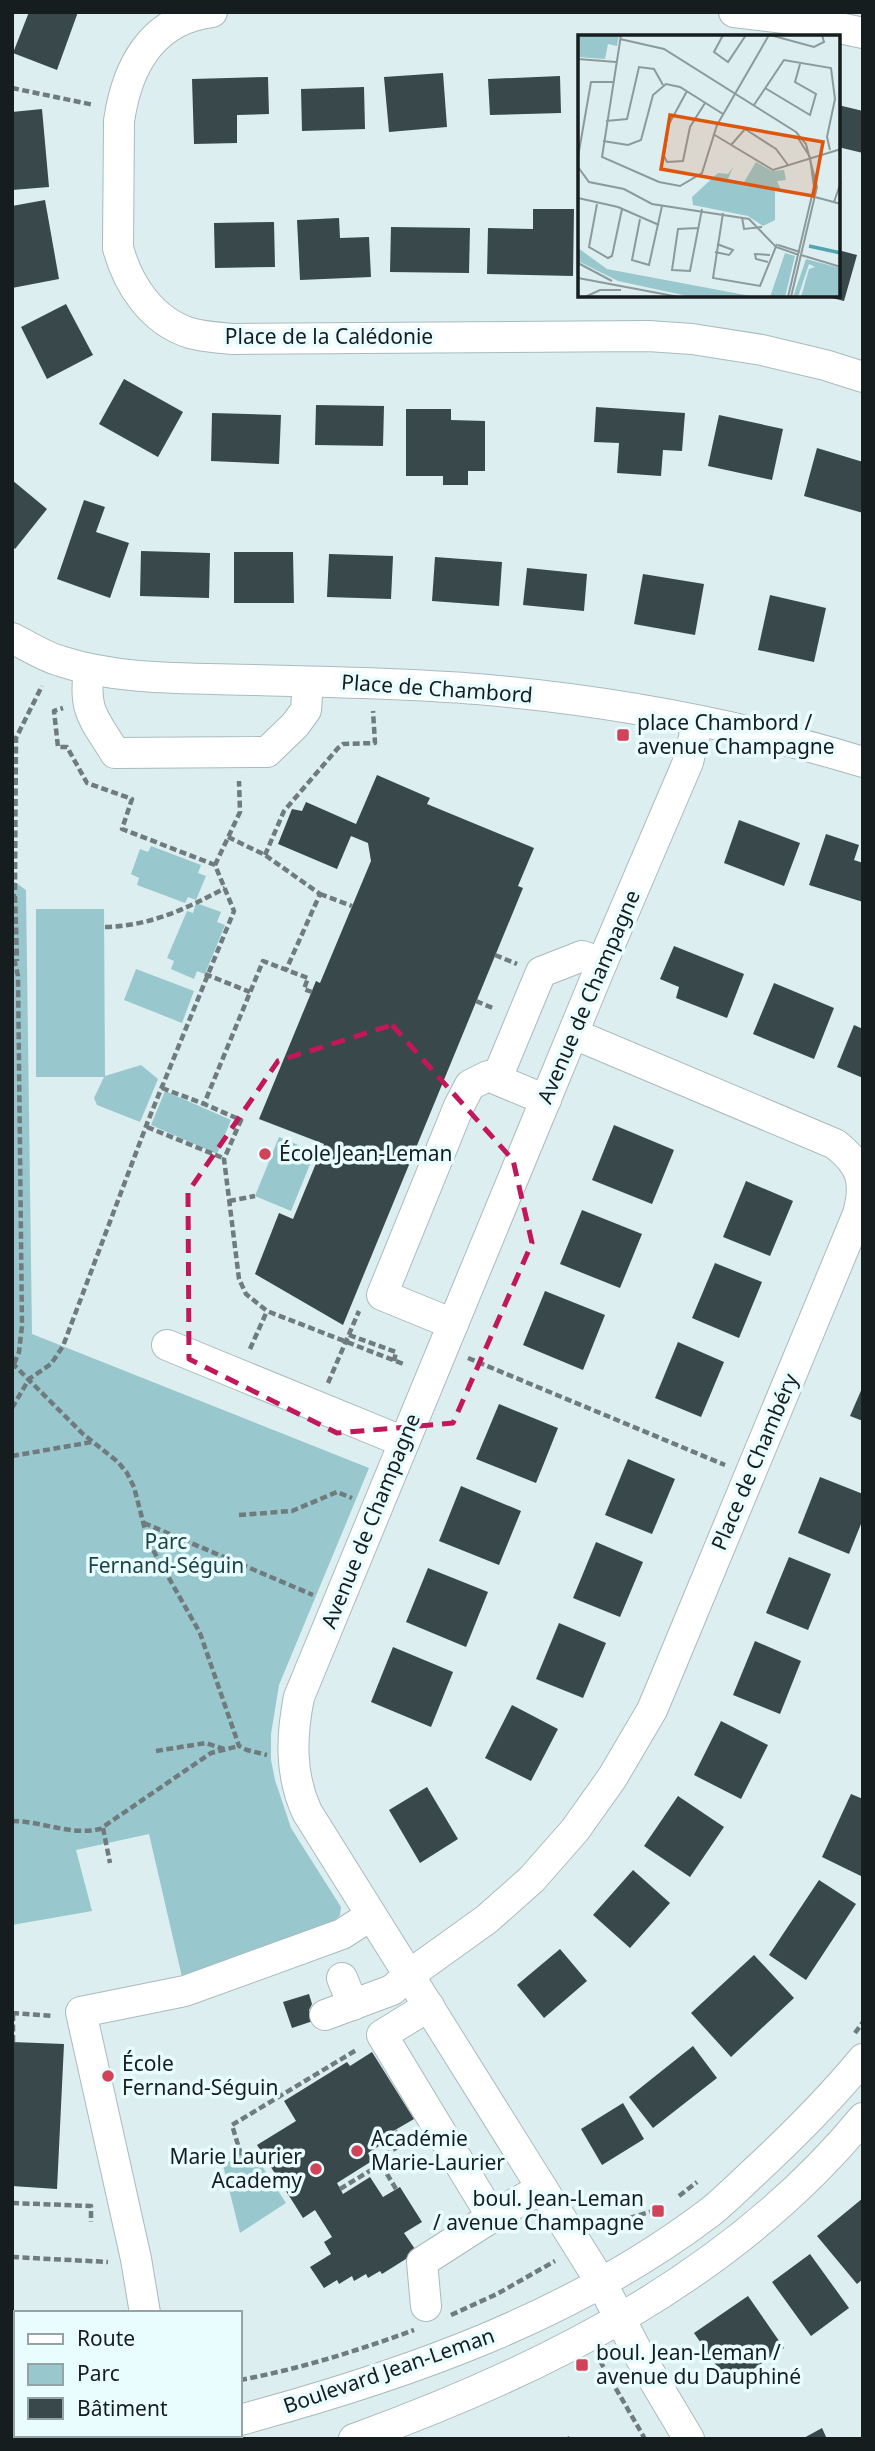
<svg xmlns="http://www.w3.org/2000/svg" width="875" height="2451" font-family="'Noto Sans',sans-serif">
	<rect width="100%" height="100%" fill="#dceef0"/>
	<g fill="#98c8cd">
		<path d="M151,846L201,865L198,873L206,876L196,900L188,897L185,903L137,885L139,878L131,874L140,849L148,852Z"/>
		<path d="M12,880L26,890L32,1334L369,1468L279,1685L271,1734V1760L275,1780L291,1828L341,1907L340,1915L332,1924L182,1977L149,1834L76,1850L92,1911L12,1925Z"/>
		<path d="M196,903L221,912L217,922L225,925L205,974L197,971L194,979L171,969L174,961L167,958L187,911L193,913Z"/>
		<path d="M36,909H104L105,1076L141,1065L158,1079L140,1122L97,1105L94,1098L104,1077H36Z"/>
		<path d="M136,969L194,991L182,1023L124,1000Z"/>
		<path d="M165,1091L231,1120L217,1154L151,1125Z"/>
		<path d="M279,1137L315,1152L291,1211L255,1196Z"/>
		<path d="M251,2149L286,2203L240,2233L223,2165Z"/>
	</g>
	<g fill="#39484a">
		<path d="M29,12H78L57,70L13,53Z"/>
		<path d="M443,73L447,127L389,132L384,77Z"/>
		<path d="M560,76L561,113L490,115L488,79Z"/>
		<path d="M268,77L269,114L237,115V143L194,144L192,79Z"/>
		<path d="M364,87L365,129L302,131L301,89Z"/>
		<path d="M838,105L863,111V153L838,147Z"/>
		<path d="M42,109L49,187L12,190V112Z"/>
		<path d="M45,200L59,279L12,288V206Z"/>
		<path d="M533,209H574L573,276L487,274L488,228L533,229Z"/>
		<path d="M339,218L340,238L369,237L371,277L300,280L297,220Z"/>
		<path d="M274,222L275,267L215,268L214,223Z"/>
		<path d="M391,227L470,228L469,273L390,272Z"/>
		<path d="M838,250L857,255L844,301L828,297L838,296Z"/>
		<path d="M66,304L93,355L47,379L21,327Z"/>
		<path d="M124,379L183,412L158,457L99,424Z"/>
		<path d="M316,405L384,406L383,446L315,445Z"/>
		<path d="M596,407L685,413L682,451L663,450L661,476L617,473L619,443L594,442Z"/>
		<path d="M406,409H451V420L485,421V471H468V485H443V476H406Z"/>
		<path d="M212,413L281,415L279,464L211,461Z"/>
		<path d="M719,415L783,429L772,480L708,466Z"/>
		<path d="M817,448L863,462V513L804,496Z"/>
		<path d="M12,480L47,509L15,549L12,546Z"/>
		<path d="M84,500L105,507L96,532L129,543L110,598L57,579Z"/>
		<path d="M141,551L210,553L209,598L140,596Z"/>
		<path d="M234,552H293L294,603H234Z"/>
		<path d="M329,554L393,556L391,599L327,597Z"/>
		<path d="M435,557L502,562L499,606L432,601Z"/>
		<path d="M527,568L587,574L584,611L523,605Z"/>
		<path d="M643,574L704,584L695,635L634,624Z"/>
		<path d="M770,595L826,608L814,662L758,650Z"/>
		<path d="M377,775L430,798L427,804L534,848L518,886L523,888L343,1325L255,1274L279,1213L293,1219L324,1144L259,1119L316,981L320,983L371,861L368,843L351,836L337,869L278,844L292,809L302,811L306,802L356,824Z"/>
		<path d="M739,820L800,843L784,886L724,863Z"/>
		<path d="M826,834L859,845L854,860L863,863V902L809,885Z"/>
		<path d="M674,946L744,974L727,1018L676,998L679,987L660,979Z"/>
		<path d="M774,983L834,1008L814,1059L753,1034Z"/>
		<path d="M854,1025L863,1029V1078L837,1067Z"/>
		<path d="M614,1125L674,1150L652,1204L592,1180Z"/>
		<path d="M746,1181L793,1201L770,1256L723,1237Z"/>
		<path d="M582,1210L642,1234L620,1288L560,1264Z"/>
		<path d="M715,1263L762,1282L739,1338L692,1318Z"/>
		<path d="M545,1291L605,1315L583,1370L523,1345Z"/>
		<path d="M678,1342L724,1362L701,1417L655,1398Z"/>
		<path d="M863,1386V1421L850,1416Z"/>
		<path d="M499,1404L558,1428L536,1483L476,1459Z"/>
		<path d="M628,1459L675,1479L652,1534L605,1515Z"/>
		<path d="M820,1477L863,1494V1519L849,1554L798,1533Z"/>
		<path d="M461,1486L521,1511L499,1565L439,1541Z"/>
		<path d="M596,1542L643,1562L620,1617L573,1598Z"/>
		<path d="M789,1557L831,1574L808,1630L766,1613Z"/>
		<path d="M428,1568L488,1592L466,1647L406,1622Z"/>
		<path d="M559,1623L606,1643L583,1698L536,1679Z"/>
		<path d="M755,1641L801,1661L780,1714L733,1695Z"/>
		<path d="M393,1647L453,1672L431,1727L371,1702Z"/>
		<path d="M512,1705L558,1729L531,1781L485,1758Z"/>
		<path d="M721,1721L768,1745L741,1799L694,1775Z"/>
		<path d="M427,1787L458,1839L420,1863L389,1810Z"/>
		<path d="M851,1794L863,1799V1877L822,1857Z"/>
		<path d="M678,1796L724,1827L690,1877L644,1846Z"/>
		<path d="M633,1870L670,1903L630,1948L593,1915Z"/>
		<path d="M819,1880L856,1904L806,1980L769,1955Z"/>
		<path d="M560,1949L587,1981L544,2018L517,1985Z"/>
		<path d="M754,1955L794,1998L731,2057L691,2013Z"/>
		<path d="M309,1994L312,2004L309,2010L313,2021L292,2028L283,2002Z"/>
		<path d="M12,2042L64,2044L57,2189L12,2186Z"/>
		<path d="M693,2046L717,2078L653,2128L629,2097Z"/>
		<path d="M372,2052L414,2119L390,2133L393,2137L368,2153L372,2161L337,2183L343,2194L370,2177L383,2197L400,2187L422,2222L404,2233L417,2252L382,2274L380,2271L368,2278L366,2274L354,2281L352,2276L339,2284L337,2280L324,2288L310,2267L331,2254L324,2242L332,2237L315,2210L303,2218L257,2145L296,2121L284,2101L347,2062L350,2066Z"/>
		<path d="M623,2103L644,2139L602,2165L581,2129Z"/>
		<path d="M863,2198V2279L857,2284L817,2236Z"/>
		<path d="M810,2254L849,2308L811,2336L772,2282Z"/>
		<path d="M748,2296L784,2348L730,2385L694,2333Z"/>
		<path d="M822,2428L827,2439H802Z"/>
	</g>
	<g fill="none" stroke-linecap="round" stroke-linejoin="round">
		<defs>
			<g id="minor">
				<path d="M212,12C152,19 127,66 119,121L118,248C128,285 152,321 190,333C205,337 220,338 234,339L648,336L692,339L762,350L825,365L863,377"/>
				<path d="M734,12L801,20L863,33"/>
				<path d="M12,638C28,646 43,656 60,661C121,681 191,678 255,680C329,682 404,683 477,689C607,700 738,724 863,762"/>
				<path d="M89,669C83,712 94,718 115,753L267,752L295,725L306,710L308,682"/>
				<path d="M497,1078L541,972L582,956L602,963"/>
				<path d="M453,1324L382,1295L459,1106L470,1085L488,1076L546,1100"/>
				<path d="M167,1345L404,1442"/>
				<path d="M342,1978L353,2005"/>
				<path d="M429,2006L382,2035L492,2217L542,2188"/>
				<path d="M325,2015L392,1990L409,1975L487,1919L532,1879L575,1830L612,1778L652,1710L665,1679L858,1214C867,1181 861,1164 835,1144L574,1034"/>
				<path d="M426,2306L422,2262L492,2217"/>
				<path d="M145,2313L136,2259L81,2012L185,1991L342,1934L370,1916"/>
				<path d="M240,2420C406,2375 570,2318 709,2213C724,2201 738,2187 752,2174C791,2138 829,2100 863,2059"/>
				<path d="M12,2438L23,2439"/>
				<path d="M134,2439L169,2435"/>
				<path d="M354,2439C543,2371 733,2276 863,2118"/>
				<path d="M689,2439L639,2355L602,2284L307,1812C290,1775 291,1737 299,1697L602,963L688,762L698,721"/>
			</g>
		</defs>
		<use href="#minor" stroke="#a9bbbd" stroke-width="32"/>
		<g stroke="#6f7b7d" stroke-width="4.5" stroke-dasharray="7 3.5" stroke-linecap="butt">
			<path d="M12,88L94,105"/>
			<path d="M228,837L265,855L320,894L286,970"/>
			<path d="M265,855L284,811L338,748L343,744L375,743L373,711"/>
			<path d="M215,865L240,812L239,781"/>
			<path d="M320,894L352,906"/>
			<path d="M15,896L17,961"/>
			<path d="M12,900L15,892L16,738L42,686"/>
			<path d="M105,927C150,926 186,909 225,888"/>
			<path d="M12,949L18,976L22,1326L19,1352L14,1364"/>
			<path d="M495,955L517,964"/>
			<path d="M205,974L250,992"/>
			<path d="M312,992L304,989L308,978L263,961L204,1104L241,1120L224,1159L239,1279L246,1294L267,1311L406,1365"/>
			<path d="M476,1001L495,1009"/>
			<path d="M162,1088L204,1104"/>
			<path d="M147,1127L223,1158"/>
			<path d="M229,1201L255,1196"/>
			<path d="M349,1335L396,1352L394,1361"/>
			<path d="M250,1349L267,1311"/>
			<path d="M468,1358L725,1465"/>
			<path d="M12,1363L83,1434L118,1462L127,1473L134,1487L148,1541L200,1633L239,1746L247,1750L267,1755"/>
			<path d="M328,1383L359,1311"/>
			<path d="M12,1408L29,1379L51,1364L63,1346L148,1121L234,911L215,865L122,829L132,799L87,783L67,747H58L54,711L63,708"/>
			<path d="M12,1456L92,1442"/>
			<path d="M239,1515L292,1511L337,1492L352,1498"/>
			<path d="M144,1523L313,1595"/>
			<path d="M156,1751L206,1743L224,1749"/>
			<path d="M12,1821C42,1821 71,1836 100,1829L211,1753L239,1746"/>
			<path d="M103,1828L110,1863"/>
			<path d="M12,2013L53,2016"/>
			<path d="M855,2033L863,2022"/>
			<path d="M13,2042V2014"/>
			<path d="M395,2131L403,2144"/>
			<path d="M241,2155L232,2125L358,2049"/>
			<path d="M340,2189L381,2164"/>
			<path d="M396,2189L378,2159L412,2138"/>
			<path d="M679,2196L697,2182"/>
			<path d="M12,2203L91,2206V2222"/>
			<path d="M600,2230L612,2223L660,2209"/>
			<path d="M12,2257L108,2262"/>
			<path d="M451,2315L497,2294L555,2261"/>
			<path d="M600,2361L645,2439"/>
			<path d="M240,2380C299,2369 357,2351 414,2330"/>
			<path d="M12,2397H16"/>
			<path d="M567,2437L568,2439"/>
		</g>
		<use href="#minor" stroke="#fff" stroke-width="30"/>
	</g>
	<path fill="none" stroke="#c2185b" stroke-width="5" stroke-dasharray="14 9" stroke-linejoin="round" d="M392,1025L513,1160L532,1243L453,1423L337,1433L189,1359L188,1192L278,1061Z"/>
	<g fill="#d24259" stroke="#e9fcfe" stroke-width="2.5">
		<rect x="616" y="728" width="14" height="14" rx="3.5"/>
		<circle cx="265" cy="1154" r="7"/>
		<circle cx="108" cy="2076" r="7"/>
		<circle cx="357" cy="2151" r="7"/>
		<circle cx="316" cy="2169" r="7"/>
		<rect x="651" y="2204" width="14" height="14" rx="3.5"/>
		<rect x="575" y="2358" width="14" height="14" rx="3.5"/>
	</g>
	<g text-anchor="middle" stroke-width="7" stroke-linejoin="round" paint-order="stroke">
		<g font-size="21" fill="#161d1e" stroke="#e9fcfe">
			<text x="329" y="344">Place de la Calédonie</text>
			<text transform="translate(437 689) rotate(4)" y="7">Place de Chambord</text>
			<text transform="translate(589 997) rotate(-67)" y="7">Avenue de Champagne</text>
			<text transform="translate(755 1462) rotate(-67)" y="7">Place de Chambéry</text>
			<text transform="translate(371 1521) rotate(-68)" y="7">Avenue de Champagne</text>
			<text transform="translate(389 2371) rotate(-19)" y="7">Boulevard Jean-Leman</text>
		</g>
		<g font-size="21" fill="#161d1e" stroke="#e9fcfe" text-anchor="start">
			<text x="637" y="730">place Chambord /<tspan x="637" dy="24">avenue Champagne</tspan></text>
			<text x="279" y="1161">École Jean-Leman</text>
			<text x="122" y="2071">École<tspan x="122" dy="24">Fernand-Séguin</tspan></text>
			<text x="371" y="2146">Académie<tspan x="371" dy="24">Marie-Laurier</tspan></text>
			<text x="302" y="2164" text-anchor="end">Marie Laurier<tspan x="302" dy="24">Academy</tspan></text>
			<text x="644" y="2206" text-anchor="end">boul. Jean-Leman<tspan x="644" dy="24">/ avenue Champagne</tspan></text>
			<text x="596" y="2360">boul. Jean-Leman /<tspan x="596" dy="24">avenue du Dauphiné</tspan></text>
		</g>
		<g font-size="21" fill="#1c4448" stroke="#e9fcfe">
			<text x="166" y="1549">Parc<tspan x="166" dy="24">Fernand-Séguin</tspan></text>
		</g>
	</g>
	<g transform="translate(578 35)">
		<rect width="262" height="262" fill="#dceef0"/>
		<path d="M0,0H41L39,11L30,9L27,24L0,22ZM178,127L194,136L206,135L208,145L199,146L203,155L197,156V185L185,191L170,181L115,170L114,162L140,138L150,139L155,132L150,144L166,147ZM0,213L29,234L178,262H114L40,246L0,226ZM207,218L217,221L207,262H192ZM228,224L262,233V262H223L231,234L237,232L231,229L220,262H215Z" fill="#98c8cd"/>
		<path fill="none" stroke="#50a5ae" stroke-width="3.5" d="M231,211L263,218"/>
		<path fill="none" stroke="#8d9a9c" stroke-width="2" d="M43,0L24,122L81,147L102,151L124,138L139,90L191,0M145,0L136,17L150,27L168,0M192,0L236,12L246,7L244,0M42,4L86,14L218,97L228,109L239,152L213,262M0,24L38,27M187,53L232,80L238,59L217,47L222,29M109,56L91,89L86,121L89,127L105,126L112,92L127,68M176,70L206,25L253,33L257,64L249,102L252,115M28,86L49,84L61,32L76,34L85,50M135,99L195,135L263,114M25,106L50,110L63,105L75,60L88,49L102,52L145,79M153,110L167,94L198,114L210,130M0,122L13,47H35M0,132L11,147L46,154L74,169L171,184L198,212L221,220M237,162L263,169M0,163L40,172L81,190M256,167L263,147M19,169L11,212L30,223L34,221L44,174M145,178L135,243L182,251L199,209M164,182L166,194L184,192M62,184L54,225L71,230L84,171M120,193L100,194L94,235L112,236L124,174M200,210L222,217M137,217L151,220L155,215L139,209M223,220L263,232M190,227L178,224L177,219L192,220M0,228L34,246M0,243L101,262M7,262L22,255H43M210,262L236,152L232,122L220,103"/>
		<path fill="#de560d" fill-opacity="0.15" stroke="#de560d" stroke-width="3.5" d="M92,80L245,107L235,161L83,134Z"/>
		<rect width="262" height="262" fill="none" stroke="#161d1e" stroke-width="3.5"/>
	</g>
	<rect width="875" height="2451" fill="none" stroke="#161d1e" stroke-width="28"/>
	<rect x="14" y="2311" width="228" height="126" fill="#e9fcfe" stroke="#95a3a4" stroke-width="2"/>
	<rect x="28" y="2334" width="35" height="10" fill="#ffffff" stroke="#95a3a4" stroke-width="2"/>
	<text x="77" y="2346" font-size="21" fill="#161d1e">Route</text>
	<rect x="28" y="2364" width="35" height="21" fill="#98c8cd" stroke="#95a3a4" stroke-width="2"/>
	<text x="77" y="2381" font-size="21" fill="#161d1e">Parc</text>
	<rect x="28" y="2398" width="35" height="21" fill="#39484a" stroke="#95a3a4" stroke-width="2"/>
	<text x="77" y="2416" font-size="21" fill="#161d1e">Bâtiment</text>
</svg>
